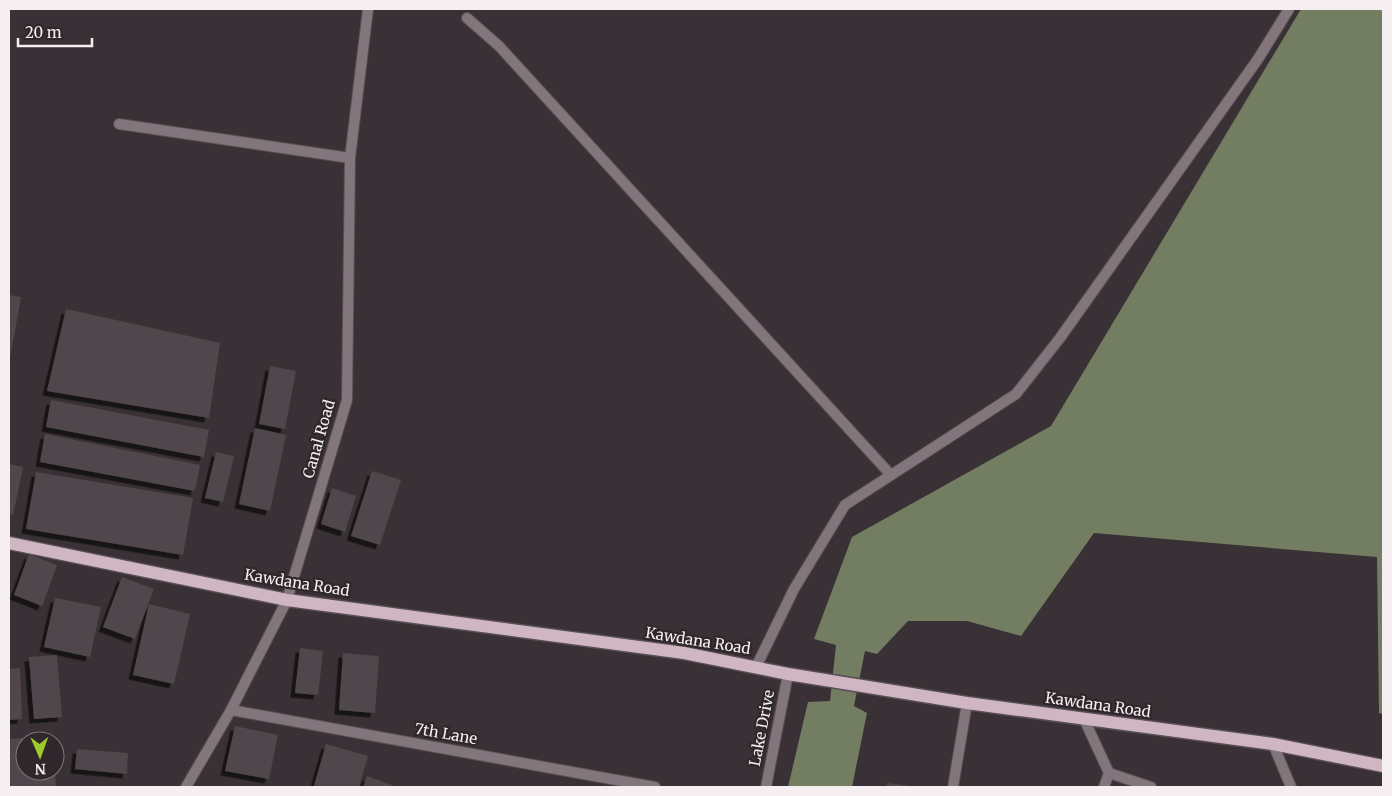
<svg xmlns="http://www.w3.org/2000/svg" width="1392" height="796" font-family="Merriweather,serif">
	<defs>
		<filter id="shadow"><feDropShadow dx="-4.5" dy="4.5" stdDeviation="0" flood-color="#0009"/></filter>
	</defs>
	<rect width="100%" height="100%" fill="#393135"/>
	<path fill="#737d61" d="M1301,9H1383V714L1379,713L1377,557L1094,533L1021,636L967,621H908L877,654L865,651L854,706L867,713L852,787H788L808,702L830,701L836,645L814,639L852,537L1051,426Z"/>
	<g fill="#50474c" filter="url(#shadow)">
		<path d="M9,295L21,297L10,358H9Z"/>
		<path d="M66,309L220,343L209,418L47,391Z"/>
		<path d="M270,366L296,371L285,429L259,424Z"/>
		<path d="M51,400L209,430L204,457L46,427Z"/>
		<path d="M255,428L286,435L270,511L239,504Z"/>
		<path d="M45,434L200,465L195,491L40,462Z"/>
		<path d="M216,452L234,456L223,502L205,498Z"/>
		<path d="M9,464L23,467L13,515L9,514Z"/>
		<path d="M372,471L401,480L380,545L351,536Z"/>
		<path d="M36,472L193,498L183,555L26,529Z"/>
		<path d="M332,488L356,496L345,532L321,524Z"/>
		<path d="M29,554L57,565L42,606L14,595Z"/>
		<path d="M122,577L154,589L135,639L103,627Z"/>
		<path d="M55,598L101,607L90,657L44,647Z"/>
		<path d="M149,604L190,614L174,684L133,675Z"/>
		<path d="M300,648L323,651L318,695L295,693Z"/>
		<path d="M343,653L379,656L375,713L339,710Z"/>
		<path d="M57,655L62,717L34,719L29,657Z"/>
		<path d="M20,668L22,719L9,720V669Z"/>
		<path d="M235,726L278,735L269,779L225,771Z"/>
		<path d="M52,736L53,741H25V771H55L56,787H9V739Z"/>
		<path d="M326,744L368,756L359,787H320L314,786Z"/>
		<path d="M77,749L128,753L127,774L75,769Z"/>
		<path d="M367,776L397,787H363Z"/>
		<path d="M887,783L911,786V787H887Z"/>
	</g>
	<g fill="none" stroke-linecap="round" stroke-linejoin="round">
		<defs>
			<g id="lane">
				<path d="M467,18L499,46L891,475"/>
				<path d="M119,124L350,158"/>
				<path d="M756,667L794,589L845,505L1016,394L1060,338L1258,59L1289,9"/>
				<path d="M1084,719L1109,773L1104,787"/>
				<path d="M1109,773L1151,787"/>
			</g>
			<g id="street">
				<path d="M231,710L655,787"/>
				<path d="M1273,744L1291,787"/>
				<path d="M186,787L231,710L287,600L347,400L350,158L368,9"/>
				<path d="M766,787L788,674"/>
				<path d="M953,787L967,703"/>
			</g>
			<path id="primary" d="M9,543L287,600L684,653L788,674L967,703L1273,744L1383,766"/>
		</defs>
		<use href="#lane" stroke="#574f53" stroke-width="12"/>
		<use href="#street" stroke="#574f53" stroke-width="12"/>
		<use href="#primary" stroke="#574f53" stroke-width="15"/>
		<use href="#lane" stroke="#82757c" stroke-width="10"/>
		<use href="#street" stroke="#82757c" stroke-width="10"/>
		<use href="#primary" stroke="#d0b5c3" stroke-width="12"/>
	</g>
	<g text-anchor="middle" stroke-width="4.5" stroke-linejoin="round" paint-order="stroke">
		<g font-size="15" fill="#f5eff2" stroke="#2f272b">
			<text transform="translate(319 439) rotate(-74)" y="5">Canal Road</text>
			<text transform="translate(297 583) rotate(9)" y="5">Kawdana Road</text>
			<text transform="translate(698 641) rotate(9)" y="5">Kawdana Road</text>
			<text transform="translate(1098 705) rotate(8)" y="5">Kawdana Road</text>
			<text transform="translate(762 728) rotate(-79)" y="5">Lake Drive</text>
			<text transform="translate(446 734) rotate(10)" y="5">7th Lane</text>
		</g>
	</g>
	<rect width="1392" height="796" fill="none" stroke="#f5eff2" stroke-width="20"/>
	<g transform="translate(40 756) rotate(178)"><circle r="24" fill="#2f272b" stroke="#7e777b"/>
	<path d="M0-4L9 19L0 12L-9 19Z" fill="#a0c92b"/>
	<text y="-8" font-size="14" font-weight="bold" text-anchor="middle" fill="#f5eff2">N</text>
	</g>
	<path d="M18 38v8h74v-8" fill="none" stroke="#f5eff2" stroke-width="2.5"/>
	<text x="25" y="38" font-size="15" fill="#f5eff2" stroke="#2f272b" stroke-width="4" paint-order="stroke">20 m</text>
</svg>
